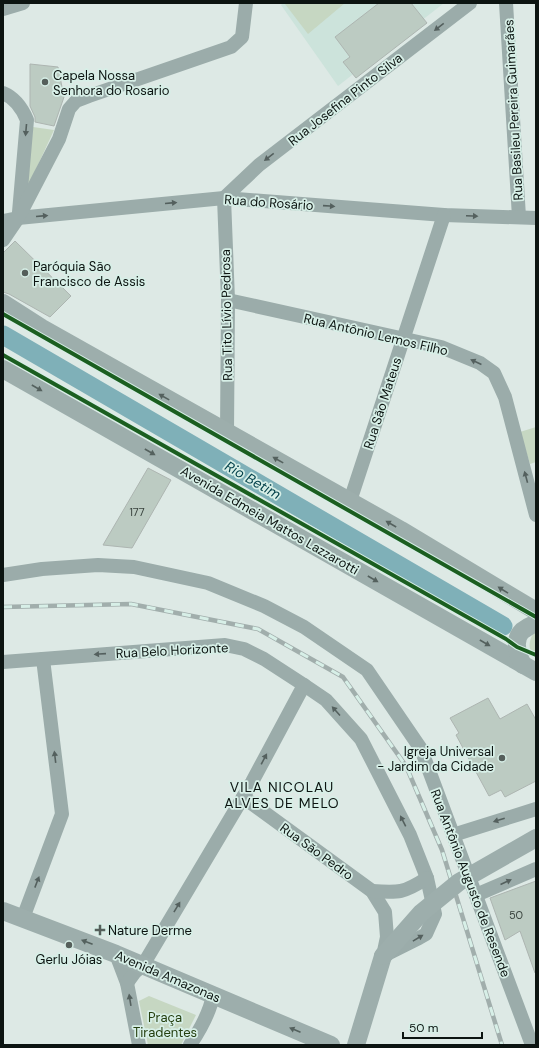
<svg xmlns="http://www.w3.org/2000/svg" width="539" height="1048" font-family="'DM Sans',sans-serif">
	<rect width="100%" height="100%" fill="#dde9e5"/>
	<path fill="#cce3db" d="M283,3H444L338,86L281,5Z"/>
	<g fill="#c6d7c2">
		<path d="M286,3H345L308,34L285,4Z"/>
		<path d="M33,127L54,130L26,191Z"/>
		<path d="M536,427V462L530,464L520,432Z"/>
		<path d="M536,630V657C526,650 529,638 536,630Z"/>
		<path d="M149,996L196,1015L181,1045H148L139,1001Z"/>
	</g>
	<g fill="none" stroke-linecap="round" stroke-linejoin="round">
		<path stroke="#7fb0b8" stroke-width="19" d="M3,335L503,626"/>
	</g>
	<g fill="#bccbc2" stroke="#adb5b1">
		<path d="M379,3H411L427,23L356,78L343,62L350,57L335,37Z"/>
		<path d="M30,64L58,67L64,97L54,126L35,122V117L30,106Z"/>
		<path d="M15,241L71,296L50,317L9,294L3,292V253Z"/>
		<path d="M148,468L171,480L132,548L103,545Z"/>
		<path d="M488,698L500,719L527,704L536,720V781L505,797L501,790L489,796L456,735L459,733L450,718Z"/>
		<path d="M536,881V973H535L520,931L505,940L490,898Z"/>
	</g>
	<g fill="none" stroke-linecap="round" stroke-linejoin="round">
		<g stroke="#9bacaa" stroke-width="14">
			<path d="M506,3L519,217"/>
			<path d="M3,9L23,3"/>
			<path d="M3,93C15,98 22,108 27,120L19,212"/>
			<path d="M3,221L18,218L224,198L444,215L536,218"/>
			<path d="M3,240L18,218L59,139L69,109L76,101L89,96L231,47L242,37L246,3"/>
			<path d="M228,300L441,347L480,363L494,373L505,397L536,515"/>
			<path d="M227,432L228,300L224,198L259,165L470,3"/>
			<path d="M350,501L444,215"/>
			<path d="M3,575L42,569L98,565L134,567L208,583L264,606L304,627L367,670L421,749L532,1045"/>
			<path d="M3,662L225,645L244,649L264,659L304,685L326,700L361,739L410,835L427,878L435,914L426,934L419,938L387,954"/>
			<path d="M243,797L372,891L385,912L387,937L383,956"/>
			<path d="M453,835L536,809"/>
			<path d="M372,891C399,893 404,893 427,878"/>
			<path d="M476,895L536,869"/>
			<path d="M23,918L62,814L43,659"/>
			<path d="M116,954L127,983L139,1045"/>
			<path d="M127,983L135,972L143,965L252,782L304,685"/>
			<path d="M190,1045C200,1030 210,1013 213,995"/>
		</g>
		<g stroke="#9daeac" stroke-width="18">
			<path d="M3,303L42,328L401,530L536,611"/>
			<path d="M3,369L536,672"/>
			<path d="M523,665C518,655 513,640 522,631C526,628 531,625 536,623"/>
			<path d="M3,911L116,954L331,1045"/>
			<path d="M356,1045L383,956"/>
		</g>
		<defs>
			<path id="rail" d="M3,607L131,604L258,629L343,677L406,766L442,850L502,1045"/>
		</defs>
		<use href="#rail" stroke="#a1aeac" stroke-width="4.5"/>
		<use href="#rail" stroke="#d7efe7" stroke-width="3" stroke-dasharray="9" stroke-linecap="butt"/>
		<path stroke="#9daeac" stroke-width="18" d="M383,956L421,913L459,882L536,838"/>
		<defs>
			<g id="cycleway">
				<path d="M3,314L536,617"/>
				<path d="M3,355L506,639L517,647L536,655"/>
			</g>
		</defs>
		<use href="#cycleway" stroke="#d7efe7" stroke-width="6"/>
		<use href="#cycleway" stroke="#1b5e20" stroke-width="4"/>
	</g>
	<defs><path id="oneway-solid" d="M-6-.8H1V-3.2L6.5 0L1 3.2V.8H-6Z"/></defs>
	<g fill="#54605e">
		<use href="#oneway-solid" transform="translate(439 27) rotate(142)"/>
		<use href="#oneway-solid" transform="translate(26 130) rotate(95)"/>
		<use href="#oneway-solid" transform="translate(269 157) rotate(142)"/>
		<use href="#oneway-solid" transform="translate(171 203) rotate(-5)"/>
		<use href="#oneway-solid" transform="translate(329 206) rotate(4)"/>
		<use href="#oneway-solid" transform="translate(42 216) rotate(-5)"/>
		<use href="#oneway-solid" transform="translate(472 216) rotate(2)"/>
		<use href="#oneway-solid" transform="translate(476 362) rotate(-155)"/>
		<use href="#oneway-solid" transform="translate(526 477) rotate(-105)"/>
		<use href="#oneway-solid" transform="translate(100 654) rotate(176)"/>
		<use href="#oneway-solid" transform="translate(336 711) rotate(-132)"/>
		<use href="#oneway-solid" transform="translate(55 757) rotate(-97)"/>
		<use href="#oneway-solid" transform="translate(264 759) rotate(-62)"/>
		<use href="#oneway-solid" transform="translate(499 820) rotate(163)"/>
		<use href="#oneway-solid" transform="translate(403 821) rotate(-117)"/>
		<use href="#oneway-solid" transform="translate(37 882) rotate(-69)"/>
		<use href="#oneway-solid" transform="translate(506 882) rotate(-24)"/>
		<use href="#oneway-solid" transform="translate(177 907) rotate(-59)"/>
		<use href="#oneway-solid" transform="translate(418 938) rotate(-31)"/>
		<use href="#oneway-solid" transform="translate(130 1000) rotate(-99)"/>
	</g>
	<g fill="#54615e">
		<use href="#oneway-solid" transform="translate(37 388) rotate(30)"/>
		<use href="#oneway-solid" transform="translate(164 397) rotate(-151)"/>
		<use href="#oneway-solid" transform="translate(150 452) rotate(30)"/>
		<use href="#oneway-solid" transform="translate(278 460) rotate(-151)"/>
		<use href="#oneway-solid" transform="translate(391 524) rotate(-150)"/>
		<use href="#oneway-solid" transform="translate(373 579) rotate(30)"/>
		<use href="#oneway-solid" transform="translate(503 590) rotate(-148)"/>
		<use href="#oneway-solid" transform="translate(485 643) rotate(30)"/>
		<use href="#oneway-solid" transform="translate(87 942) rotate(-159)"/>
		<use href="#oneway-solid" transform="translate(295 1030) rotate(-157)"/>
	</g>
	<g fill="#555f5b" stroke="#d7efe7" stroke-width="1.5">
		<circle cx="45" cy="82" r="4"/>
		<circle cx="25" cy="273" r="4"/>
		<circle cx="502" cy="758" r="4"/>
		<path d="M98 924h4v4h4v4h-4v4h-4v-4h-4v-4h4z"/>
		<circle cx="69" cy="945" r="4"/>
	</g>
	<g text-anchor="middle" stroke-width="3.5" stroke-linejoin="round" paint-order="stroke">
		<g font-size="11" fill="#38423d">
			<text x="137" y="516">177</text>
			<text x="516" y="919">50</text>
		</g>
		<g font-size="13" fill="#0c1411" stroke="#d7efe7" text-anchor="start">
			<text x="53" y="80">Capela Nossa<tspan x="53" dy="15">Senhora do Rosario</tspan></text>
			<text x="33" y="271">Paróquia São<tspan x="33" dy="15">Francisco de Assis</tspan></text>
			<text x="494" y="756" text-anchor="end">Igreja Universal<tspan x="494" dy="15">- Jardim da Cidade</tspan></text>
			<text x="108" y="935">Nature Derme</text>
			<text x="69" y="964" text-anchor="middle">Gerlu Jóias</text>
		</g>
		<g font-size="13" fill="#0c1411" stroke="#d7efe7">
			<text transform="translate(345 99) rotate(-38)" y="5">Rua Josefina Pinto Silva</text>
			<text transform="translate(513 110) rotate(-93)" y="5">Rua Basileu Pereira Guimarães</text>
			<text transform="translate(269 202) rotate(4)" y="5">Rua do Rosário</text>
			<text transform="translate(226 315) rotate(-91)" y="5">Rua Tito Lívio Pedrosa</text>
			<text transform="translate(376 334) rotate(13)" y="5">Rua Antônio Lemos Filho</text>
			<text transform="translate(382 403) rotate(-72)" y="5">Rua São Mateus</text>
			<text transform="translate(270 520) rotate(30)" y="5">Avenida Edmeia Mattos Lazzarotti</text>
			<text transform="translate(172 650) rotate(-3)" y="5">Rua Belo Horizonte</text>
			<text transform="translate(317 851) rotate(36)" y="5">Rua São Pedro</text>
			<text transform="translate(471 883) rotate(69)" y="5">Rua Antônio Augusto de Resende</text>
			<text transform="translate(168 976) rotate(23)" y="5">Avenida Amazonas</text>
		</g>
		<g font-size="13" fill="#253f0f" stroke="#d7efe7">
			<text x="165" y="1022">Praça<tspan x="165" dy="15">Tiradentes</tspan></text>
		</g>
		<g font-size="14" font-style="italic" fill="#003f49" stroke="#d7efe7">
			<text transform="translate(253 480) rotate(30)" y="5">Rio Betim</text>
		</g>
		<g font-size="14" letter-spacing="1" fill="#0c1411" stroke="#d7efe7">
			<text x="282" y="792">VILA NICOLAU<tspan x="282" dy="16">ALVES DE MELO</tspan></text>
		</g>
	</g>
	<rect width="539" height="1048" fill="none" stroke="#0c1411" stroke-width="8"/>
	<path d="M403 1032v6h79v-6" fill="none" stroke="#0c1411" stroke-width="2"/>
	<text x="409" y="1032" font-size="12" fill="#0c1411" stroke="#d7efe7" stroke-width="3" paint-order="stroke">50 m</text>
</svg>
